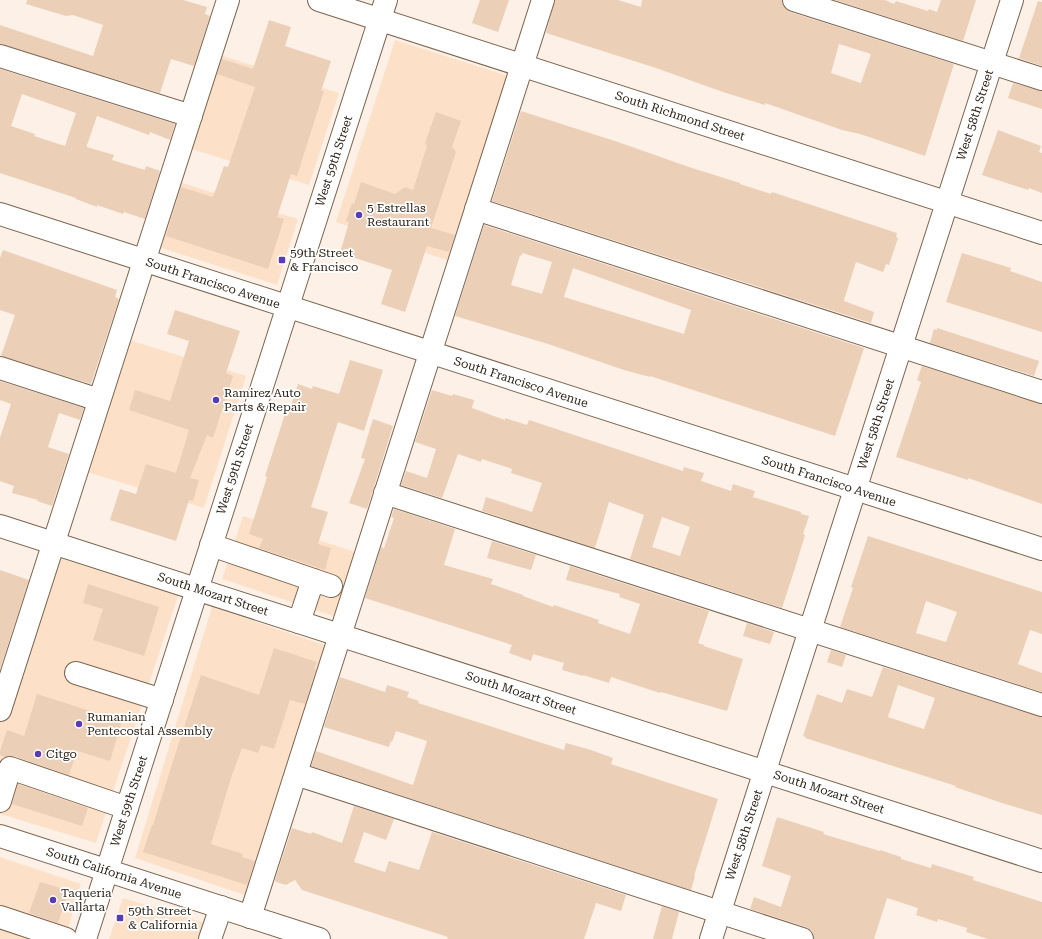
<svg xmlns="http://www.w3.org/2000/svg" width="1042" height="939" font-family="'Roboto Serif',serif">
	<rect width="100%" height="100%" fill="#fdf1e7"/>
	<g fill="#fce1c8">
		<path d="M395,40L518,79L458,264L336,222Z"/>
		<path d="M211,52L339,93L309,185L181,146Z"/>
		<path d="M170,179L298,219L277,285L149,244Z"/>
		<path d="M119,337L246,376L204,508L77,469Z"/>
		<path d="M243,516L365,555L345,620L222,579Z"/>
		<path d="M50,555L178,596L96,843L0,814V710Z"/>
		<path d="M212,607L336,649L256,899L135,858Z"/>
		<path d="M0,857L81,884L65,939H0Z"/>
		<path d="M123,898L215,926L210,939H109Z"/>
	</g>
	<g fill="#ebcfb7" fill-rule="evenodd">
		<path d="M27,0H183L207,7L205,14L210,16L194,66L171,59L160,93L0,44V25L93,56L103,25L73,15L66,16L26,4Z"/>
		<path d="M480,0H509L498,32L472,23Z"/>
		<path d="M555,0H618L641,7L642,0H782L785,8L790,12L954,64L925,156L860,134L842,130L765,103V105L723,92L656,68L546,33ZM839,44L871,54L861,83L831,73Z"/>
		<path d="M835,0H885L894,4L896,1L928,11L929,9L937,12L941,0H976L963,41Z"/>
		<path d="M1038,1L1042,2V66L1019,58Z"/>
		<path d="M269,20L291,27L285,46L331,61L321,91H324L297,176L291,174L277,217L284,219L268,269L166,236L181,187L213,197L224,166L228,167L255,87L217,74L222,59L253,69Z"/>
		<path d="M0,69L175,124L170,140L150,132L149,135L97,116L87,145V147L114,155L112,160L145,170L146,166L160,171L145,219L124,212L123,214L97,205V207L76,199V198L0,173ZM22,94L76,113L65,146L34,136L35,134L11,126Z"/>
		<path d="M1013,83L1042,91V109L1008,98Z"/>
		<path d="M521,111L618,142L689,167L740,183V184L771,194L772,192L897,233L896,237L898,238L889,265L886,264L883,272L856,262L844,300V301L874,312L871,323L492,201Z"/>
		<path d="M436,112L461,121L452,147L456,152L431,228L455,235L449,252L427,246L405,312L381,304L392,270L340,253L349,222L346,221L352,203L354,204L361,182L395,194L405,187L413,190L427,146L425,143Z"/>
		<path d="M998,130L1041,146L1039,152L1042,153V193L1029,188L1028,190L982,175Z"/>
		<path d="M484,225L864,348L835,436L650,376V377L624,370L548,344L455,316ZM522,253L552,262L542,294L511,285L520,255L522,256ZM573,268L691,310L684,334L564,297Z"/>
		<path d="M3,250L117,290L115,297L119,299L91,384L1,356L15,315L0,310V258Z"/>
		<path d="M962,253L1011,268L1010,271L1042,282V332L946,302Z"/>
		<path d="M175,310L240,331L226,373L233,376L213,438L207,435L190,478L199,480L193,501L189,500L176,541L110,520L120,489L136,494L146,464L176,473L189,430L129,410L135,390L170,401L189,341L167,334Z"/>
		<path d="M937,328L1039,361L1034,376L930,343L934,329L937,330Z"/>
		<path d="M350,360L383,370L364,431L338,422L311,507L328,512L318,544L331,548L325,570L259,548L263,539L249,534L267,477L265,476L285,414L288,415L298,384L312,389L313,386L339,394Z"/>
		<path d="M922,366L1042,404V504L968,478V480L896,457L921,382L917,380Z"/>
		<path d="M0,381L84,408L80,420L59,413L48,447L69,454L52,506L37,501L38,500L12,493L14,486L0,481V438L11,404L0,400Z"/>
		<path d="M432,390L452,396L453,394L474,400L472,408L505,420V418L527,425L529,420L683,471L684,467L704,473L701,481L731,491L733,484L755,491L753,497L801,512V514L809,516L803,534L805,535L795,568L782,608L630,559L644,515L609,502L595,548L482,511L486,497L532,512L542,483L511,473L512,469L482,459L481,462L458,454L442,498L401,485L406,471L427,478L436,449L415,442ZM662,517L690,527L680,556L652,547Z"/>
		<path d="M373,419L393,426L367,509L349,503L365,459L361,458Z"/>
		<path d="M394,509L455,529L444,565L493,579L491,584L523,595V596L553,607L554,605L599,620L598,623L630,634L640,604L619,597L620,594L566,580L570,566L709,611L698,643L704,645V646L743,659L727,711L661,692L660,693L611,677L609,683L583,675V676L562,670L564,663L533,654L531,661L509,653L512,645L365,598L381,547L384,548L394,518L391,517Z"/>
		<path d="M868,536L1042,592V634L1030,630L1018,664L1042,673V692L840,627L853,588L851,587ZM926,601L957,612L946,642L916,633Z"/>
		<path d="M492,541L536,555L531,570L487,558Z"/>
		<path d="M0,570L29,580L0,669Z"/>
		<path d="M88,584L159,607L144,656L93,640L103,609L83,603Z"/>
		<path d="M747,623L774,632L770,644L743,636Z"/>
		<path d="M274,648L317,662L314,669H316L305,704L290,700L274,749L261,745L258,753L242,748L231,778L211,844L243,854L242,857L255,861L247,885L143,852L152,825H153L173,761L201,675L259,695Z"/>
		<path d="M831,650L846,655L842,667L827,662Z"/>
		<path d="M883,667L1042,717V815L1002,803L955,787L956,786L805,738L806,737L803,736L817,694L842,703L847,689L872,697ZM898,685L935,698L924,729L888,717Z"/>
		<path d="M340,677L385,692L387,685L409,692L407,697L419,701L418,703L564,750L566,743L591,750L613,758L611,764L718,799L694,876H695L691,890L311,766L316,751L413,785L427,741L396,731L392,742L391,741L389,747L324,727Z"/>
		<path d="M37,694L122,721L110,761L77,751L69,775L14,756L5,757L0,755V751L7,730L24,736Z"/>
		<path d="M18,784L88,808L82,826L12,804Z"/>
		<path d="M354,806L394,819L386,840L364,832L354,862L385,872L389,861L419,870L432,832L626,895L621,911L596,903L584,939H447L448,937L302,890L295,880L286,885L276,882L275,880L292,828L311,834L312,832L342,843Z"/>
		<path d="M777,817L824,832L823,834L880,851V850L901,857V859L931,868L932,864L974,877L973,880L1042,902V939H988L966,932L967,928L938,919L937,922L916,915L918,908L887,898L874,939H814L812,931L806,927L750,909L754,897L781,907L791,876L762,866Z"/>
		<path d="M40,882L64,889L67,895L58,923L29,913Z"/>
		<path d="M662,906L679,912L672,939H653Z"/>
	</g>
	<g fill="none" stroke-linecap="round" stroke-linejoin="round">
		<defs>
			<g id="minor">
				<path d="M319,0L1042,233"/>
				<path d="M794,0L1042,79"/>
				<path d="M0,56L191,116"/>
				<path d="M476,209L1042,392"/>
				<path d="M0,214L1042,549"/>
				<path d="M0,368L99,400"/>
				<path d="M385,493L1042,705"/>
				<path d="M0,526L1042,861"/>
				<path d="M211,545L331,586"/>
				<path d="M299,622L313,580"/>
				<path d="M76,673L162,700"/>
				<path d="M0,710L228,0"/>
				<path d="M296,774L802,939"/>
				<path d="M0,801L10,768L127,808"/>
				<path d="M0,836L319,939"/>
				<path d="M0,917L66,939"/>
				<path d="M250,917L543,0"/>
				<path d="M85,939L386,0"/>
				<path d="M210,939L221,907"/>
				<path d="M711,939L1012,0"/>
			</g>
		</defs>
		<use href="#minor" stroke="#7d654f" stroke-width="24"/>
		<use href="#minor" stroke="#fff" stroke-width="22"/>
	</g>
	<g fill="#593cb4" stroke="#fff" stroke-width="1.5">
		<circle cx="359" cy="215" r="4"/>
		<rect x="278" y="256" width="8" height="8" rx="2"/>
		<circle cx="216" cy="400" r="4"/>
		<circle cx="79" cy="724" r="4"/>
		<circle cx="38" cy="754" r="4"/>
		<circle cx="53" cy="900" r="4"/>
		<rect x="116" y="914" width="8" height="8" rx="2"/>
	</g>
	<g text-anchor="middle" stroke-width="3.5" stroke-linejoin="round" paint-order="stroke">
		<g font-size="12" fill="#2d2319" stroke="#fff">
			<text transform="translate(975 115) rotate(-72)" y="4">West 58th Street</text>
			<text transform="translate(680 116) rotate(18)" y="4">South Richmond Street</text>
			<text transform="translate(334 161) rotate(-72)" y="4">West 59th Street</text>
			<text transform="translate(213 283) rotate(18)" y="4">South Francisco Avenue</text>
			<text transform="translate(521 382) rotate(18)" y="4">South Francisco Avenue</text>
			<text transform="translate(876 424) rotate(-72)" y="4">West 58th Street</text>
			<text transform="translate(235 469) rotate(-72)" y="4">West 59th Street</text>
			<text transform="translate(829 481) rotate(18)" y="4">South Francisco Avenue</text>
			<text transform="translate(213 594) rotate(18)" y="4">South Mozart Street</text>
			<text transform="translate(521 693) rotate(18)" y="4">South Mozart Street</text>
			<text transform="translate(829 792) rotate(18)" y="4">South Mozart Street</text>
			<text transform="translate(129 801) rotate(-72)" y="4">West 59th Street</text>
			<text transform="translate(744 835) rotate(-72)" y="4">West 58th Street</text>
			<text transform="translate(114 873) rotate(18)" y="4">South California Avenue</text>
		</g>
		<g font-size="12" fill="#2d2319" stroke="#fff" text-anchor="start">
			<text x="367" y="212">5 Estrellas<tspan x="367" dy="14">Restaurant</tspan></text>
			<text x="290" y="257">59th Street<tspan x="290" dy="14">&amp; Francisco</tspan></text>
			<text x="224" y="397">Ramirez Auto<tspan x="224" dy="14">Parts &amp; Repair</tspan></text>
			<text x="87" y="721">Rumanian<tspan x="87" dy="14">Pentecostal Assembly</tspan></text>
			<text x="46" y="758">Citgo</text>
			<text x="61" y="897">Taqueria<tspan x="61" dy="14">Vallarta</tspan></text>
			<text x="128" y="915">59th Street<tspan x="128" dy="14">&amp; California</tspan></text>
		</g>
	</g>
</svg>
